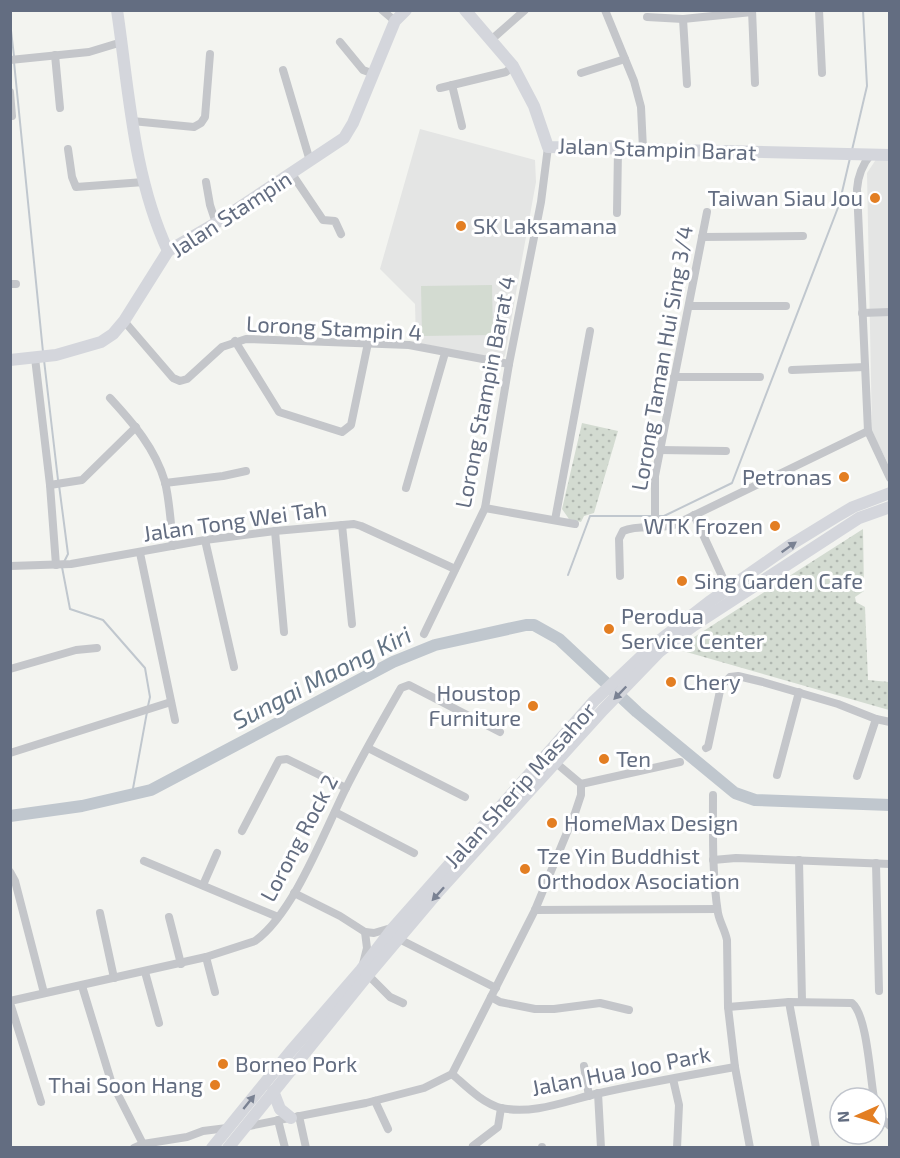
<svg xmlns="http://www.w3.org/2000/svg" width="900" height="1158" font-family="'Exo 2',sans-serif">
	<defs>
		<pattern id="park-dots" width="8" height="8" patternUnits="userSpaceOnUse" patternTransform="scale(1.5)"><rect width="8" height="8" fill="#d3dbd1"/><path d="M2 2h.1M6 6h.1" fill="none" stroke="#afb6af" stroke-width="1.8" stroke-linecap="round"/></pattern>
	</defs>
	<rect width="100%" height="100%" fill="#f3f4f0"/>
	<g fill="#e4e5e4">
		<path d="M420,129L535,160L536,182L520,270L505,356L499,361L416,342L415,304L380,269Z"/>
		<path d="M877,158L889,159V466L872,431L867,173Z"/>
	</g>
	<g fill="url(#park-dots)">
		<path d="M582,423L618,431L594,513L584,516L581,522L569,519L562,509Z"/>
		<path d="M863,529L864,591L855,597L856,602L865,607L868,680L889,682V710L683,651L691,639Z"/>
	</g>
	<path fill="#d3dbd1" d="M492,285L493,335L422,336L421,286Z"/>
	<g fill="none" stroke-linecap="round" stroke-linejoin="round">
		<g stroke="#c0c7ce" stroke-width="2">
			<path d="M10,22L14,56"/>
			<path d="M14,62L43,352"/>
			<path d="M852,150L867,86L863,10"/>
			<path d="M44,360L58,480"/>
			<path d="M59,485L68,554L64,562"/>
			<path d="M659,516H664L732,483L839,205L850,158"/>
			<path d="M62,567L70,609L103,620L145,668L150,697L148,706"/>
			<path d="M568,575L590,516H653"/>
			<path d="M132,794L147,712"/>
		</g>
		<path stroke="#c0c7ce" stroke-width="12" d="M10,816L82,806L151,790L393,662L435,645L526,625H534L559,639L637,712L735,793L755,800L890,805"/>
		<g stroke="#c4c6ca" stroke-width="8">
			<path d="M382,10L395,21"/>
			<path d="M605,10L634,81L641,107L643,149"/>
			<path d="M752,10L755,83"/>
			<path d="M819,10L822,73"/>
			<path d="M647,17L683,19L752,12"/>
			<path d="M683,19L687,84"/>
			<path d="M491,40L525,10"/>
			<path d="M340,42L363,70L374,74"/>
			<path d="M55,55L60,108"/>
			<path d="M10,60L89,52L122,42"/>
			<path d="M283,70L310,161"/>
			<path d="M581,73L625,59"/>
			<path d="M452,85L462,126"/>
			<path d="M440,88L506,72L513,66"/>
			<path d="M10,92L12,116"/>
			<path d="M132,121L194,127L201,123L205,117L210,54"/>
			<path d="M68,149L72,177L76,187L144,182"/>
			<path d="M871,154C862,165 858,175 857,189L868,431L890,478"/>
			<path d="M292,174L323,220L335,221L341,234"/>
			<path d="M206,182L210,205L216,223"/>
			<path d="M617,213L618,149"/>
			<path d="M702,237L803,236"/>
			<path d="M10,284H16"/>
			<path d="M690,306H786"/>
			<path d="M862,313L890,312"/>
			<path d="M124,321L173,378L180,381L187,379L222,347L246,339L409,345L509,364"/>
			<path d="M235,341L279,412L342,432L351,425L368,343"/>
			<path d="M35,358L50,485L56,565"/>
			<path d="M792,370L865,367"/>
			<path d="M674,377H760"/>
			<path d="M110,398C133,423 155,448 165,482C170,503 171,526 173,546"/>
			<path d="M660,450L726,451"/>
			<path d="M165,483L223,476L246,471"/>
			<path d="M50,485L82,480L136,427"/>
			<path d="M406,488L445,353"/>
			<path d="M485,508L575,524"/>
			<path d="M694,515L728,589"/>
			<path d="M555,520L590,331"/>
			<path d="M342,525L352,624"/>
			<path d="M655,527V476L707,212"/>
			<path d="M275,531L284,632"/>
			<path d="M205,540L234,667"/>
			<path d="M140,553L175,720"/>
			<path d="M10,566L71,564L205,540L275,531L354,524L361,526L455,569"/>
			<path d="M620,576L619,539L623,531C639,524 657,530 674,525L868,431"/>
			<path d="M424,634L485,508L509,364L541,202L548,147"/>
			<path d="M10,669L76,650L97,648"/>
			<path d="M368,748L465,797"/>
			<path d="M706,748L708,747L721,686L730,677L738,676L763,682L838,704L876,719L890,722"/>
			<path d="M10,753L171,702"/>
			<path d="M777,775L799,692"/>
			<path d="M857,776L876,719"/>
			<path d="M581,784L680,762"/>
			<path d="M713,795C713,834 712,875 718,913C720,923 725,930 727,940L728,1007L735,1067L750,1148"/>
			<path d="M335,812L414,853"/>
			<path d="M242,831L279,760L287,759L346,788"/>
			<path d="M713,860L736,858L890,864"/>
			<path d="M799,860L802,1001"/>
			<path d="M144,861L278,917"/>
			<path d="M876,863L879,991"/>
			<path d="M10,872L15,881L44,993"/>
			<path d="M203,885L217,853"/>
			<path d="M294,893L340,916L365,932L374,933L391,928"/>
			<path d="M535,910L717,909"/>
			<path d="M100,913L114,978"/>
			<path d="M169,917L181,964"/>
			<path d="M399,939L496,988"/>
			<path d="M206,957L215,992"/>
			<path d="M363,964L367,948L365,932"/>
			<path d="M145,972L159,1023"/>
			<path d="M368,975L390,997L403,1003"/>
			<path d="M82,986L111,1081L143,1144"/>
			<path d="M491,997L500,1002L535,1009H554L600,1003L629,1010"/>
			<path d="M10,1001L206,957L255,941C294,913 324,832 346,788C363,754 382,721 401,688L409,685L500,732"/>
			<path d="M789,1002L816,1148"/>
			<path d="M10,1003L41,1102"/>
			<path d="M728,1007L789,1002L852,1003C867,1015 870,1077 874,1098"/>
			<path d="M584,1066L589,1096"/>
			<path d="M452,1074C466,1086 482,1103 501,1108C535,1115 568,1100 600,1093C645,1083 690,1075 735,1067"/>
			<path d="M673,1079L679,1105L677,1148"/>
			<path d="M598,1093L601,1148"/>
			<path d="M375,1101L388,1129"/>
			<path d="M876,1109L879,1116L890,1126"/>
			<path d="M299,1116L306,1148"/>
			<path d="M278,1120L285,1148"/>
			<path d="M244,1127L366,1103L424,1088L452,1074L535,910L575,813L581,795V784L556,763"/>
			<path d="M473,1146L498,1127L501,1108"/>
			<path d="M134,1148L143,1144L187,1137L203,1131L227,1128"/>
			<path d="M542,1148V1147"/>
		</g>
		<g stroke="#d4d6dc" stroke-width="12">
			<path d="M117,10C129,91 133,176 168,251"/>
			<path d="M465,10L513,66L534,106L548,147L890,155"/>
			<path d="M10,360L56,355L101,342L113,334L124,321L168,251L216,223L344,138L353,123L395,21L406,10"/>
			<path d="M273,1091L280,1109L291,1118"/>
			<path d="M212,1148L290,1052L361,970L393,928L594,701L651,647L709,602L792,544L836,517L853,507L890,493"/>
			<path d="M228,1148L368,975L439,891L603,710L659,652L693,626L859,518L890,507"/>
		</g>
	</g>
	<defs><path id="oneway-solid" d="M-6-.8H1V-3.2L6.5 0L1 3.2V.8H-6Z" transform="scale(1.5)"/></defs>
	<g fill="#7a8293">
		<use href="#oneway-solid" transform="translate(789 547) rotate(-35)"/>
		<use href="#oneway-solid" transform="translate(620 693) rotate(134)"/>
		<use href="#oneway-solid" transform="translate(438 894) rotate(132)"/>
		<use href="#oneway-solid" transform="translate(249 1102) rotate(-51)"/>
	</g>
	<g fill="#e37e22" stroke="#fff" stroke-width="2">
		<circle cx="875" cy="198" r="6"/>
		<circle cx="461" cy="226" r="6"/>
		<circle cx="844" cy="477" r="6"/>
		<circle cx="775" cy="526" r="6"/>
		<circle cx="682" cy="581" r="6"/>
		<circle cx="609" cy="629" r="6"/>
		<circle cx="671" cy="682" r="6"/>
		<circle cx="533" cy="706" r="6"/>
		<circle cx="604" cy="759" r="6"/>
		<circle cx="552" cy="823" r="6"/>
		<circle cx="525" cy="869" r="6"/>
		<circle cx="223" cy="1064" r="6"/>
		<circle cx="215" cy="1085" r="6"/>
	</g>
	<g text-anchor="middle" stroke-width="6" stroke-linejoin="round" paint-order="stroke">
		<g font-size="22" fill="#636d81" stroke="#fff">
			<text transform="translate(657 149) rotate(2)" y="8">Jalan Stampin Barat</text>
			<text transform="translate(231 214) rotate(-33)" y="8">Jalan Stampin</text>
			<text transform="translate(334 328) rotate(3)" y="8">Lorong Stampin 4</text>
			<text transform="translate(662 358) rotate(-80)" y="8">Lorong Taman Hui Sing 3/4</text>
			<text transform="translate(485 392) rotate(-79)" y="8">Lorong Stampin Barat 4</text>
			<text transform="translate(235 521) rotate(-8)" y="8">Jalan Tong Wei Tah</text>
			<text transform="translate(520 785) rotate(-48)" y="8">Jalan Sherip Masahor</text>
			<text transform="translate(299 838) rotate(-62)" y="8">Lorong Rock 2</text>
			<text transform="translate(621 1071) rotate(-11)" y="8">Jalan Hua Joo Park</text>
		</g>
		<g font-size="22" fill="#636d81" stroke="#fff" text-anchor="start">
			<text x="863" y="206" text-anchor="end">Taiwan Siau Jou</text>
			<text x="473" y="234">SK Laksamana</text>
			<text x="832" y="485" text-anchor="end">Petronas</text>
			<text x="763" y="534" text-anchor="end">WTK Frozen</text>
			<text x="694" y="589">Sing Garden Cafe</text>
			<text x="621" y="624">Perodua<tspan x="621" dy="25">Service Center</tspan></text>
			<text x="683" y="690">Chery</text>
			<text x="521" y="701" text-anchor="end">Houstop<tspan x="521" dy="25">Furniture</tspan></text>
			<text x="616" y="767">Ten</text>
			<text x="564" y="831">HomeMax Design</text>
			<text x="537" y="864">Tze Yin Buddhist<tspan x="537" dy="25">Orthodox Asociation</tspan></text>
			<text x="235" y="1072">Borneo Pork</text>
			<text x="203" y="1093" text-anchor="end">Thai Soon Hang</text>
		</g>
		<g font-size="24" font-style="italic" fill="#637485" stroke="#fff">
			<text transform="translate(322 678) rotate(-27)" y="8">Sungai Maong Kiri</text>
		</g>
	</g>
	<rect width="900" height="1158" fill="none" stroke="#636d81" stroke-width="24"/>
	<g transform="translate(858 1116) rotate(267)"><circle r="28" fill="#ffffff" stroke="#c1c5cd" stroke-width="1.5"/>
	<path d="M0-4.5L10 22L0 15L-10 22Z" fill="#e37e22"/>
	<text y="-9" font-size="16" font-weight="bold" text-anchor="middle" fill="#636d81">N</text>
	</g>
</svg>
